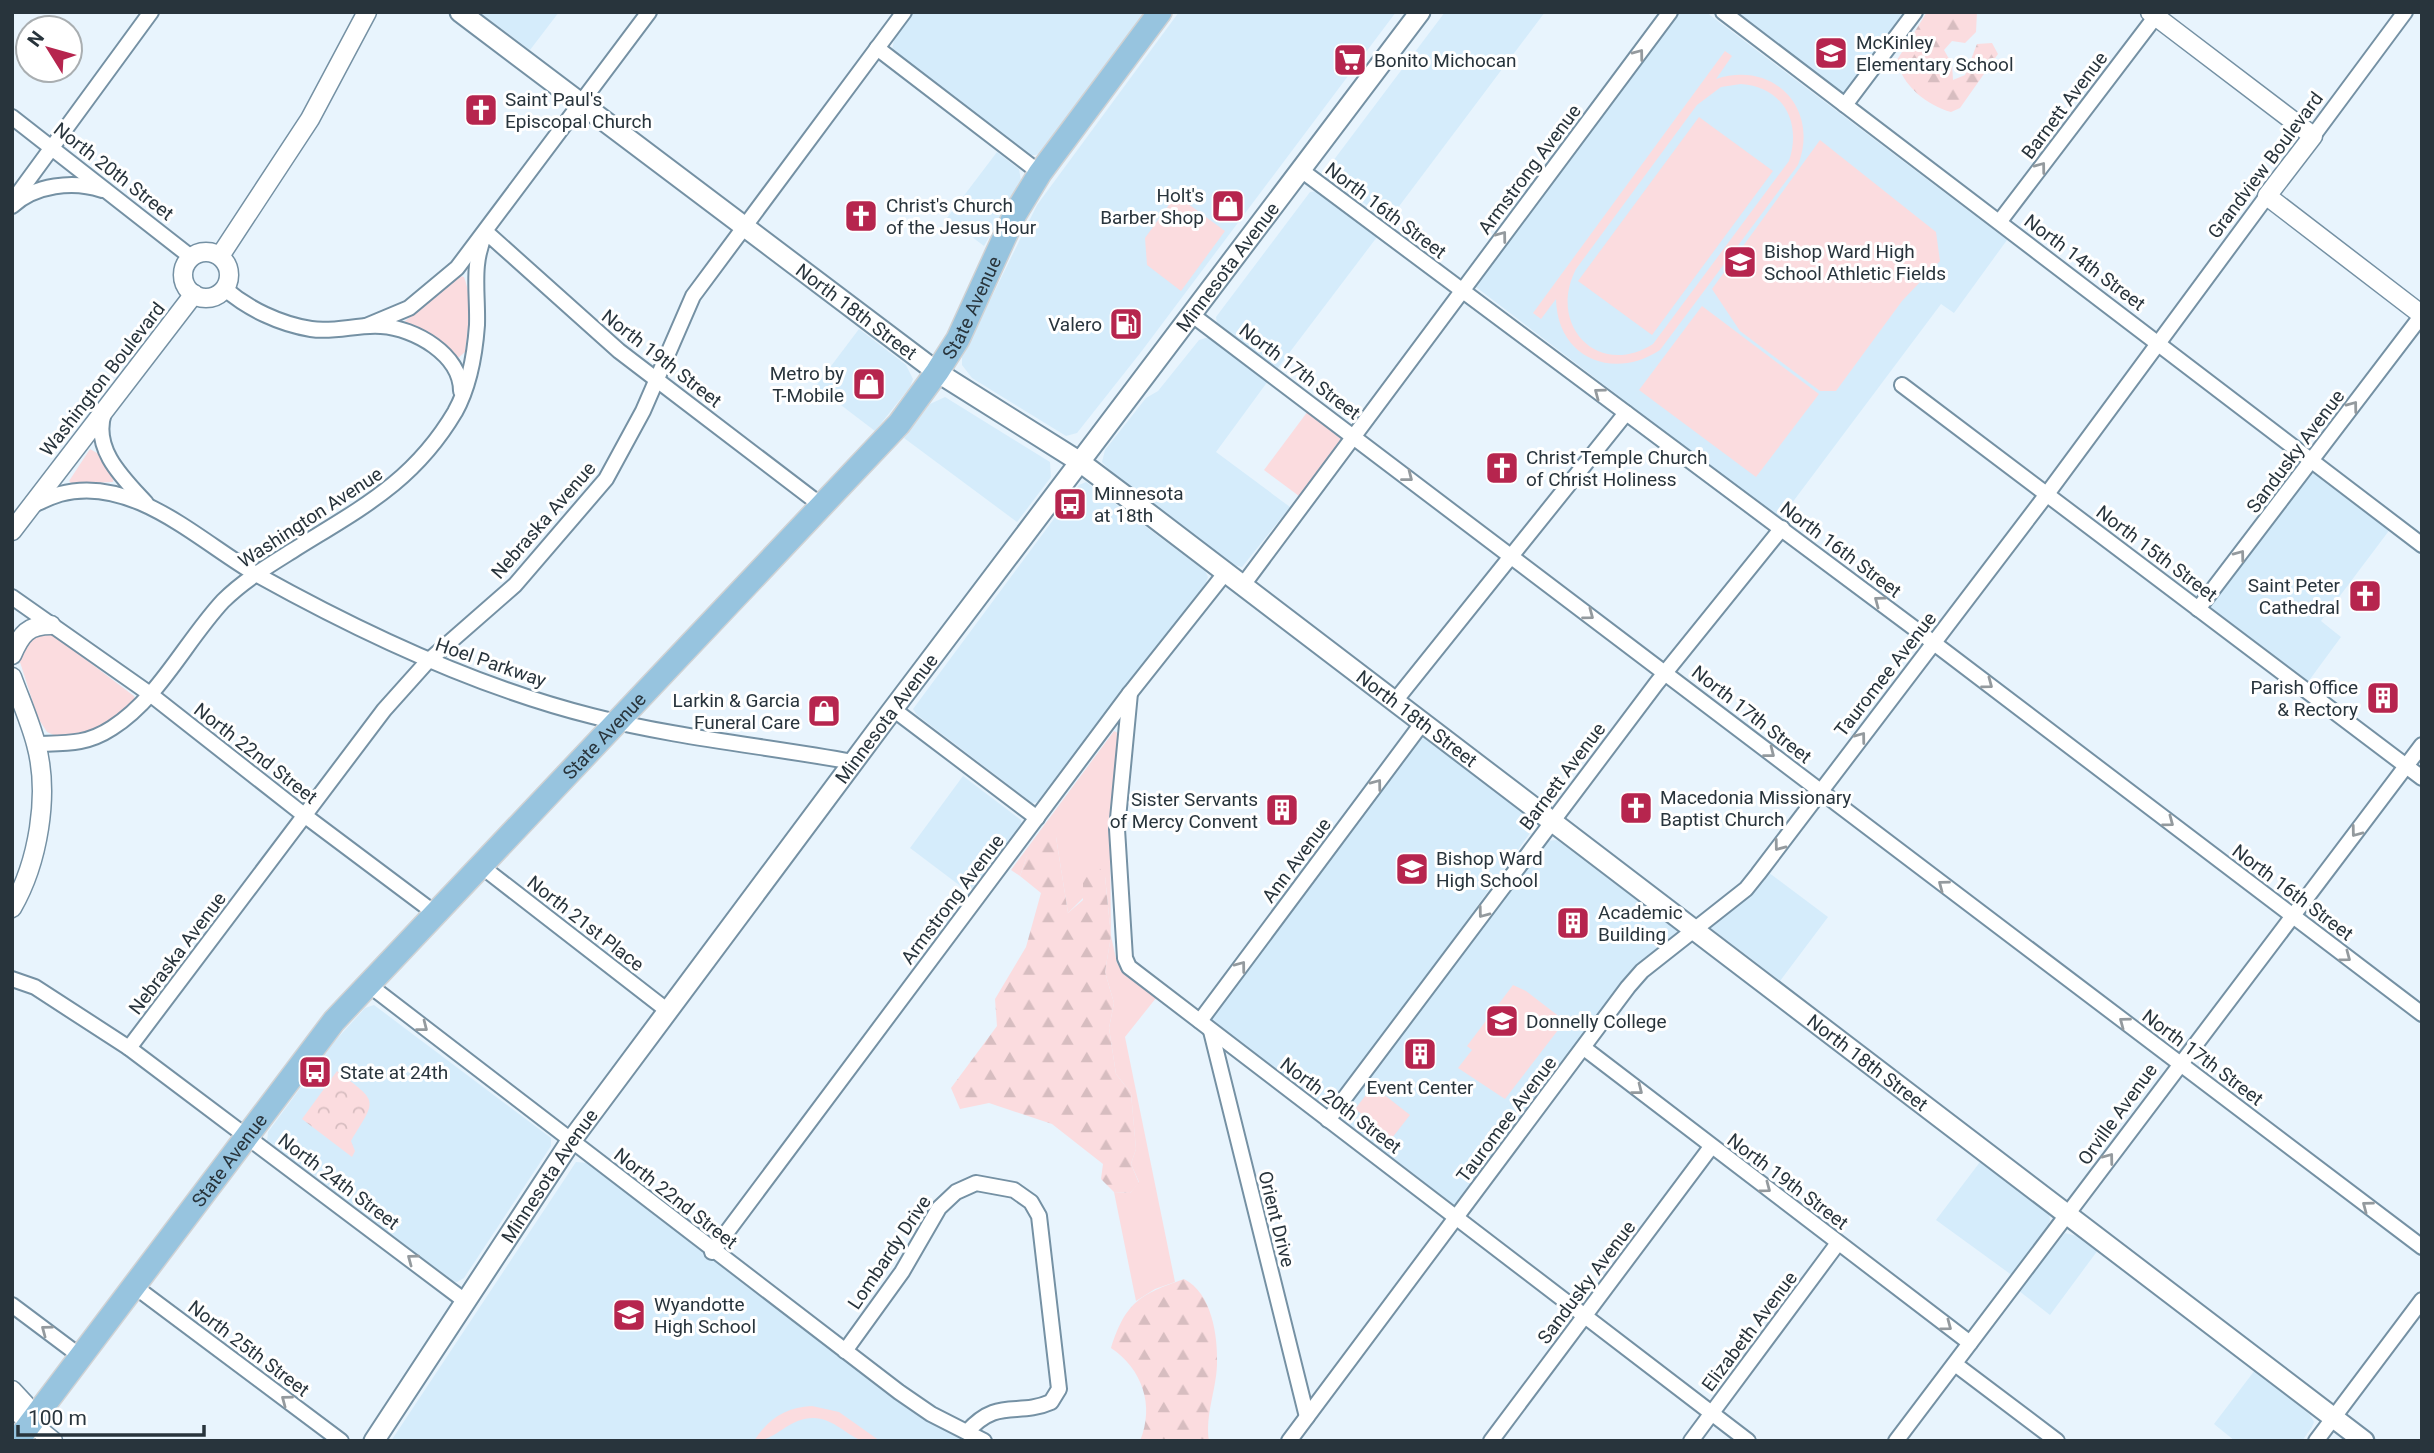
<svg xmlns="http://www.w3.org/2000/svg" width="2434" height="1453" font-family="Roboto,sans-serif">
	<defs>
		<pattern id="forest-firs" width="22" height="20" patternUnits="userSpaceOnUse" patternTransform="scale(1.75)"><rect width="22" height="20" fill="#fbdcdf"/><path d="M5 1l3.5 6h-7zM16 11l3.5 6h-7z" fill="#d7bdc0"/></pattern>
		<pattern id="park-crowns" width="20" height="18" patternUnits="userSpaceOnUse" patternTransform="scale(1.75)"><rect width="20" height="18" fill="#fbdcdf"/><path d="M2 6a3 3 0 1 1 6 0M12 15a3 3 0 1 1 6 0" fill="none" stroke="#d7bdc0"/></pattern>
	</defs>
	<rect width="100%" height="100%" fill="#e8f4fd"/>
	<g fill="#d5ecfb">
		<path d="M479,12H559L530,50Z"/>
		<path d="M912,12H1147L1043,151L1036,155H1029L892,51L895,34Z"/>
		<path d="M1179,12H1396L1141,352L1077,433L1066,436L972,378L962,365V357L1037,205Z"/>
		<path d="M1445,12H1545L1388,221L1329,177L1327,169Z"/>
		<path d="M1676,12H1706L2007,240L1954,313L1941,304L1780,519L1472,284Z"/>
		<path d="M1733,12H1906L1843,95Z"/>
		<path d="M997,152L1019,169L1021,181L984,246L947,218Z"/>
		<path d="M1317,191L1377,237L1277,369L1217,324L1216,317L1310,192Z"/>
		<path d="M859,329L906,365L913,379L910,387L875,431L816,386Z"/>
		<path d="M1209,337L1268,381L1216,452L1290,507L1242,567L1234,565L1116,477L1102,462L1105,450L1146,398L1158,391L1199,340Z"/>
		<path d="M945,397L1050,462L1051,477L1017,522L904,438L930,404Z"/>
		<path d="M2310,469L2391,528L2321,621L2341,637L2305,686L2204,608Z"/>
		<path d="M1086,482L1205,571L1208,577L1205,585L1038,802L1032,803L917,715L913,709L1079,485Z"/>
		<path d="M1420,738H1425L1529,816L1533,829L1379,1041L1547,841L1557,840L1679,932L1455,1206L1207,1019Z"/>
		<path d="M963,776L1021,820L1022,825L971,894L910,848Z"/>
		<path d="M1768,872L1828,917L1780,981L1708,926L1744,901Z"/>
		<path d="M374,1005L551,1138V1146L464,1278L457,1282L451,1281L267,1142L268,1132L334,1042L365,1008Z"/>
		<path d="M576,1162L588,1163L894,1399L965,1441H391Z"/>
		<path d="M1980,1162L2049,1214L2050,1220L2048,1228L2013,1276L1936,1220Z"/>
		<path d="M2065,1233L2077,1236L2098,1250L2050,1315L2019,1291Z"/>
		<path d="M2255,1370L2310,1415L2314,1422L2312,1427L2302,1441H2235L2214,1424Z"/>
	</g>
	<g fill="#fbdcdf" fill-rule="evenodd">
		<path d="M1725,51L1732,56L1716,79C1774,60 1820,109 1798,165L1660,350C1613,381 1557,358 1556,299L1541,319L1533,313ZM1741,84C1783,87 1802,122 1789,161L1653,344C1598,379 1547,325 1576,269L1697,105L1721,87Z"/>
		<path d="M1699,117L1773,171L1652,335L1578,281Z"/>
		<path d="M1820,140L1936,232L1940,261L1902,301L1836,391H1820L1740,331L1712,289Z"/>
		<path d="M1176,195L1225,231L1181,291L1147,265L1145,238Z"/>
		<path d="M460,276L464,277C473,301 468,327 465,352L458,358L406,325L405,321Z"/>
		<path d="M1702,306L1819,394L1756,477L1639,390Z"/>
		<path d="M1308,411L1341,439L1299,496L1264,470Z"/>
		<path d="M90,449L97,453L114,475L113,482L72,484L69,481Z"/>
		<path d="M48,631L134,696L136,704C110,723 80,749 47,732L38,718L19,659L29,636Z"/>
		<path d="M1114,731L1118,733L1110,842L1111,936L1117,963L1126,975L1156,998L1125,1037L1175,1282L1155,1289L1136,1301L1114,1192L1130,1193L1139,1182L1131,1164L1136,1149L1131,1093L1116,1074L1109,1028L1114,1003L1105,972L1111,936L1105,876L1068,913L1056,837L1027,856L1020,876L1011,870Z"/>
		<path d="M1513,985L1526,991L1565,1021L1505,1099L1458,1068L1472,1050L1467,1046Z"/>
		<path d="M1373,1086L1410,1115L1392,1138L1355,1109Z"/>
		<path d="M812,1406L839,1412L880,1441C873,1441 864,1442 858,1439C842,1431 833,1419 813,1418C788,1418 776,1441 754,1441C768,1419 786,1407 812,1406Z"/>
	</g>
	<g fill="url(#forest-firs)">
		<path d="M1927,12H1977L1976,32L1965,43L1952,41L1944,50L1952,64L1953,80L1965,75L1977,44L1992,43L1998,54L1960,108L1951,112C1928,106 1901,85 1897,60Z"/>
		<path d="M1043,831L1056,837L1068,913L1083,900V879L1099,867L1105,876L1111,936L1105,972L1114,1003L1109,1028L1116,1074L1131,1093L1136,1149L1131,1164L1139,1183L1130,1193L1114,1192L1101,1179L1103,1164L1052,1124L989,1103L960,1109L951,1088L997,1026L995,999L1026,947L1041,893L1020,876L1027,856Z"/>
		<path d="M1184,1279C1212,1293 1218,1336 1217,1365C1216,1391 1205,1415 1209,1441H1140C1155,1405 1142,1369 1111,1348C1126,1302 1139,1295 1184,1279Z"/>
	</g>
	<path fill="url(#park-crowns)" d="M337,1071C379,1103 377,1098 351,1141L355,1151L352,1157L302,1119Z"/>
	<g fill="none" stroke-linecap="round" stroke-linejoin="round">
		<defs>
			<g id="minor">
				<path d="M1723,12L2422,545"/>
				<path d="M877,48L1040,173"/>
				<path d="M1845,105L1915,12"/>
				<path d="M12,117L191,257"/>
				<path d="M2313,136L2405,12"/>
				<path d="M1301,170L1922,634L2422,1014"/>
				<path d="M12,202L151,12"/>
				<path d="M12,206C35,185 73,180 102,190"/>
				<path d="M2000,221L2159,12"/>
				<path d="M224,288C248,309 280,324 311,329C334,333 358,324 381,326C415,328 461,355 461,391"/>
				<path d="M1191,314L2422,1247"/>
				<path d="M366,326L409,308L457,268L649,12"/>
				<path d="M1902,385L2422,778"/>
				<path d="M104,413C92,449 123,478 146,503"/>
				<path d="M31,506C40,502 50,497 60,494C132,474 199,541 256,574C360,632 476,687 592,716C677,738 766,746 853,762"/>
				<path d="M1243,585L1670,12"/>
				<path d="M12,597L150,694L304,815L436,914"/>
				<path d="M2198,609L2422,315"/>
				<path d="M1130,693L1117,829L1125,958L1129,967L1748,1441"/>
				<path d="M1395,701L1626,413"/>
				<path d="M893,709L1037,818"/>
				<path d="M36,744C66,743 86,745 112,728C159,698 185,642 223,601C243,581 268,566 292,551C359,509 413,483 455,412C469,387 475,353 477,325C478,291 471,264 486,232L619,351L822,506"/>
				<path d="M481,866L668,1011"/>
				<path d="M12,979L35,987L129,1048L465,1301"/>
				<path d="M369,985L899,1392L931,1414L984,1441"/>
				<path d="M1200,1021L1423,722"/>
				<path d="M1211,1031L1307,1417"/>
				<path d="M129,1048L384,710L427,662L515,585L606,479L643,411L693,296L904,12"/>
				<path d="M1584,1048L1970,1343"/>
				<path d="M1328,1120L1656,684L1782,528"/>
				<path d="M712,1252L1130,693L1226,572"/>
				<path d="M134,1286L341,1441"/>
				<path d="M12,1305L80,1356"/>
				<path d="M845,1351L902,1272L939,1208L956,1192L976,1183L1014,1190L1031,1202L1039,1216L1059,1389L1051,1402C1017,1417 998,1397 967,1432"/>
				<path d="M1955,1364L2057,1441"/>
				<path d="M1289,1441L1628,987L1642,971L1746,889L1758,874L2047,494L2267,196"/>
				<path d="M1491,1441L1711,1147"/>
				<path d="M1691,1441L1838,1243"/>
				<path d="M1896,1441L2422,745"/>
				<path d="M2316,1441L2422,1300"/>
			</g>
			<g id="tertiary">
				<path d="M2150,12L2313,136L2267,196L2422,315"/>
				<circle cx="206" cy="275" r="23"/>
				<path d="M220,256L310,119L367,12"/>
				<path d="M12,531L194,294"/>
				<path d="M12,655C21,634 28,625 51,625"/>
				<path d="M12,677C20,699 30,721 36,744C50,795 38,863 12,908"/>
				<path d="M12,1390L25,1404L30,1418"/>
				<path d="M12,1408L53,1441"/>
			</g>
			<g id="secondary">
				<path id="s1" d="M460,12L937,372L1080,462L1140,507L2364,1441"/>
				<path id="s2" d="M374,1441L571,1141L884,721L1420,12"/>
			</g>
			<g id="primary">
				<path id="s3" d="M17,1441L334,1021L899,424L937,372L958,339L1015,214L1040,173L1160,12"/>
			</g>
		</defs>
		<use href="#minor" stroke="#7591a4" stroke-width="18"/>
		<use href="#tertiary" stroke="#7591a4" stroke-width="21"/>
		<use href="#secondary" stroke="#7591a4" stroke-width="23"/>
		<use href="#primary" stroke="#d0d2d4" stroke-width="26"/>
		<use href="#minor" stroke="#fff" stroke-width="14"/>
		<use href="#tertiary" stroke="#fff" stroke-width="18"/>
		<use href="#secondary" stroke="#fff" stroke-width="19"/>
		<use href="#primary" stroke="#97c4df" stroke-width="23"/>
	</g>
	<defs><path id="oneway-chevron" d="M-2-3.5L2.5 0L-2 3.5" fill="none" stroke-width="1.6" stroke-linecap="round" stroke-linejoin="round" transform="scale(1.75)"/></defs>
	<g stroke="#949a9e">
		<use href="#oneway-chevron" transform="translate(1639 54) rotate(-53)"/>
		<use href="#oneway-chevron" transform="translate(2041 167) rotate(-53)"/>
		<use href="#oneway-chevron" transform="translate(1502 236) rotate(-53)"/>
		<use href="#oneway-chevron" transform="translate(1599 393) rotate(-143)"/>
		<use href="#oneway-chevron" transform="translate(2353 406) rotate(-53)"/>
		<use href="#oneway-chevron" transform="translate(1408 477) rotate(38)"/>
		<use href="#oneway-chevron" transform="translate(2240 555) rotate(-53)"/>
		<use href="#oneway-chevron" transform="translate(1879 601) rotate(-143)"/>
		<use href="#oneway-chevron" transform="translate(1589 615) rotate(37)"/>
		<use href="#oneway-chevron" transform="translate(1988 684) rotate(37)"/>
		<use href="#oneway-chevron" transform="translate(1861 737) rotate(-53)"/>
		<use href="#oneway-chevron" transform="translate(1770 753) rotate(38)"/>
		<use href="#oneway-chevron" transform="translate(1377 784) rotate(-53)"/>
		<use href="#oneway-chevron" transform="translate(2169 822) rotate(37)"/>
		<use href="#oneway-chevron" transform="translate(2356 832) rotate(127)"/>
		<use href="#oneway-chevron" transform="translate(1779 846) rotate(127)"/>
		<use href="#oneway-chevron" transform="translate(1943 885) rotate(-143)"/>
		<use href="#oneway-chevron" transform="translate(1483 913) rotate(127)"/>
		<use href="#oneway-chevron" transform="translate(2346 957) rotate(37)"/>
		<use href="#oneway-chevron" transform="translate(1241 966) rotate(-53)"/>
		<use href="#oneway-chevron" transform="translate(2124 1022) rotate(-143)"/>
		<use href="#oneway-chevron" transform="translate(423 1027) rotate(38)"/>
		<use href="#oneway-chevron" transform="translate(1638 1090) rotate(38)"/>
		<use href="#oneway-chevron" transform="translate(2109 1158) rotate(-53)"/>
		<use href="#oneway-chevron" transform="translate(1766 1188) rotate(37)"/>
		<use href="#oneway-chevron" transform="translate(2367 1206) rotate(-143)"/>
		<use href="#oneway-chevron" transform="translate(412 1259) rotate(-143)"/>
		<use href="#oneway-chevron" transform="translate(1947 1326) rotate(37)"/>
		<use href="#oneway-chevron" transform="translate(46 1330) rotate(-143)"/>
		<use href="#oneway-chevron" transform="translate(286 1400) rotate(-143)"/>
	</g>
	<defs>
		<symbol id="school-square" viewBox="-11 -11 22 22"><rect x="-9" y="-9" width="18" height="18" rx="4" fill="#b6254e" stroke="#fff"/><path d="M0-5L7-2L0 1L-7-2ZM-4 1L0 2.5L4 1V4Q0 6-4 4Z" fill="#fff"/></symbol>
		<symbol id="supermarket-square" viewBox="-11 -11 22 22"><rect x="-9" y="-9" width="18" height="18" rx="4" fill="#b6254e" stroke="#fff"/><path d="M-6-5.5h2.5l.6 2H6L4.5 2H-2.5L-4.4-4H-6ZM-1.5 3.2a1.3 1.3 0 1 0 .1 0ZM3 3.2a1.3 1.3 0 1 0 .1 0Z" fill="#fff"/></symbol>
		<symbol id="church-square" viewBox="-11 -11 22 22"><rect x="-9" y="-9" width="18" height="18" rx="4" fill="#b6254e" stroke="#fff"/><path d="M-1.2-6h2.4v3.5h3.3v2.4h-3.3V6h-2.4V-.1h-3.3v-2.4h3.3Z" fill="#fff"/></symbol>
		<symbol id="shop-square" viewBox="-11 -11 22 22"><rect x="-9" y="-9" width="18" height="18" rx="4" fill="#b6254e" stroke="#fff"/><path d="M-5-2.5h2.3a2.7 3.5 0 0 1 5.4 0H5L5.5 6h-11ZM-1.5-2.5h3a1.5 2.3 0 0 0-3 0Z" fill="#fff"/></symbol>
		<symbol id="fuel-square" viewBox="-11 -11 22 22"><rect x="-9" y="-9" width="18" height="18" rx="4" fill="#b6254e" stroke="#fff"/><path d="M-5.5-6h7V0h2V4h1.3V-2.5L3-4.5l.8-.8L6-3V5H2.5V1h-1V6h-7ZM-4.2-4.7v3.2H.2V-4.7Z" fill="#fff"/></symbol>
		<symbol id="bus-square" viewBox="-11 -11 22 22"><rect x="-9" y="-9" width="18" height="18" rx="4" fill="#b6254e" stroke="#fff"/><path d="M-5-6H5V4H4V6H2V4H-2V6H-4V4H-5ZM-3.5-4V0h7V-4ZM-3.5 1.2v1.5H-2V1.2ZM2 1.2v1.5H3.5V1.2Z" fill="#fff"/></symbol>
		<symbol id="building-square" viewBox="-11 -11 22 22"><rect x="-9" y="-9" width="18" height="18" rx="4" fill="#b6254e" stroke="#fff"/><path d="M-4-6H4V6H1V3H-1V6H-4ZM-2.5-4.3h1.7v1.8h-1.7ZM.8-4.3h1.7v1.8H.8ZM-2.5-1h1.7V.8h-1.7ZM.8-1h1.7V.8H.8Z" fill="#fff"/></symbol>
		<symbol id="university-square" viewBox="-11 -11 22 22"><rect x="-9" y="-9" width="18" height="18" rx="4" fill="#b6254e" stroke="#fff"/><path d="M0-5L7-2L0 1L-7-2ZM-4 1L0 2.5L4 1V4Q0 6-4 4Z" fill="#fff"/></symbol>
	</defs>
	<g fill-rule="evenodd">
		<use href="#school-square" x="1812" y="34" width="38" height="38"/>
		<use href="#supermarket-square" x="1331" y="41" width="38" height="38"/>
		<use href="#church-square" x="462" y="91" width="38" height="38"/>
		<use href="#shop-square" x="1209" y="187" width="38" height="38"/>
		<use href="#church-square" x="842" y="197" width="38" height="38"/>
		<use href="#school-square" x="1721" y="243" width="38" height="38"/>
		<use href="#fuel-square" x="1107" y="305" width="38" height="38"/>
		<use href="#shop-square" x="850" y="365" width="38" height="38"/>
		<use href="#church-square" x="1483" y="449" width="38" height="38"/>
		<use href="#bus-square" x="1051" y="485" width="38" height="38"/>
		<use href="#church-square" x="2346" y="577" width="38" height="38"/>
		<use href="#building-square" x="2364" y="679" width="38" height="38"/>
		<use href="#shop-square" x="805" y="692" width="38" height="38"/>
		<use href="#church-square" x="1617" y="789" width="38" height="38"/>
		<use href="#building-square" x="1263" y="791" width="38" height="38"/>
		<use href="#school-square" x="1393" y="850" width="38" height="38"/>
		<use href="#building-square" x="1554" y="904" width="38" height="38"/>
		<use href="#university-square" x="1483" y="1002" width="38" height="38"/>
		<use href="#building-square" x="1401" y="1035" width="38" height="38"/>
		<use href="#bus-square" x="296" y="1053" width="38" height="38"/>
		<use href="#school-square" x="610" y="1296" width="38" height="38"/>
	</g>
	<g text-anchor="middle" stroke-width="6" stroke-linejoin="round" paint-order="stroke">
		<g font-size="19" fill="#28343c" stroke="#fff" text-anchor="start">
			<text x="1856" y="49">McKinley<tspan x="1856" dy="22">Elementary School</tspan></text>
			<text x="1374" y="67">Bonito Michocan</text>
			<text x="505" y="106">Saint Paul's<tspan x="505" dy="22">Episcopal Church</tspan></text>
			<text x="1204" y="202" text-anchor="end">Holt's<tspan x="1204" dy="22">Barber Shop</tspan></text>
			<text x="886" y="212">Christ's Church<tspan x="886" dy="22">of the Jesus Hour</tspan></text>
			<text x="1764" y="258">Bishop Ward High<tspan x="1764" dy="22">School Athletic Fields</tspan></text>
			<text x="1102" y="331" text-anchor="end">Valero</text>
			<text x="844" y="380" text-anchor="end">Metro by<tspan x="844" dy="22">T-Mobile</tspan></text>
			<text x="1526" y="464">Christ Temple Church<tspan x="1526" dy="22">of Christ Holiness</tspan></text>
			<text x="1094" y="500">Minnesota<tspan x="1094" dy="22">at 18th</tspan></text>
			<text x="2340" y="592" text-anchor="end">Saint Peter<tspan x="2340" dy="22">Cathedral</tspan></text>
			<text x="2358" y="694" text-anchor="end">Parish Office<tspan x="2358" dy="22">&amp; Rectory</tspan></text>
			<text x="800" y="707" text-anchor="end">Larkin &amp; Garcia<tspan x="800" dy="22">Funeral Care</tspan></text>
			<text x="1660" y="804">Macedonia Missionary<tspan x="1660" dy="22">Baptist Church</tspan></text>
			<text x="1258" y="806" text-anchor="end">Sister Servants<tspan x="1258" dy="22">of Mercy Convent</tspan></text>
			<text x="1436" y="865">Bishop Ward<tspan x="1436" dy="22">High School</tspan></text>
			<text x="1598" y="919">Academic<tspan x="1598" dy="22">Building</tspan></text>
			<text x="1526" y="1028">Donnelly College</text>
			<text x="340" y="1079">State at 24th</text>
			<text x="1420" y="1094" text-anchor="middle">Event Center</text>
			<text x="654" y="1311">Wyandotte<tspan x="654" dy="22">High School</tspan></text>
		</g>
		<g font-size="19" fill="#28343c" stroke="#fff">
			<text transform="translate(2064 105) rotate(-53)" y="7">Barnett Avenue</text>
			<text transform="translate(2265 165) rotate(-53)" y="7">Grandview Boulevard</text>
			<text transform="translate(1529 169) rotate(-53)" y="7">Armstrong Avenue</text>
			<text transform="translate(114 171) rotate(38)" y="7">North 20th Street</text>
			<text transform="translate(1386 210) rotate(37)" y="7">North 16th Street</text>
			<text transform="translate(2085 262) rotate(37)" y="7">North 14th Street</text>
			<text dy="7" stroke="none"><textPath href="#s2" startOffset="1452">Minnesota Avenue</textPath></text>
			<text dy="7" stroke="none"><textPath href="#s3" startOffset="1486">State Avenue</textPath></text>
			<text dy="7" stroke="none"><textPath href="#s1" startOffset="497">North 18th Street</textPath></text>
			<text transform="translate(662 358) rotate(38)" y="7">North 19th Street</text>
			<text transform="translate(1300 371) rotate(37)" y="7">North 17th Street</text>
			<text transform="translate(102 379) rotate(-52)" y="7">Washington Boulevard</text>
			<text transform="translate(2295 451) rotate(-53)" y="7">Sandusky Avenue</text>
			<text transform="translate(310 517) rotate(-33)" y="7">Washington Avenue</text>
			<text transform="translate(543 520) rotate(-49)" y="7">Nebraska Avenue</text>
			<text transform="translate(1841 549) rotate(37)" y="7">North 16th Street</text>
			<text transform="translate(2157 553) rotate(37)" y="7">North 15th Street</text>
			<text transform="translate(491 662) rotate(19)" y="7">Hoel Parkway</text>
			<text transform="translate(1885 674) rotate(-52)" y="7">Tauromee Avenue</text>
			<text transform="translate(1752 714) rotate(38)" y="7">North 17th Street</text>
			<text dy="7" stroke="none"><textPath href="#s1" startOffset="1190">North 18th Street</textPath></text>
			<text dy="7" stroke="none"><textPath href="#s2" startOffset="886">Minnesota Avenue</textPath></text>
			<text dy="7" stroke="none"><textPath href="#s3" startOffset="919">State Avenue</textPath></text>
			<text transform="translate(256 753) rotate(38)" y="7">North 22nd Street</text>
			<text transform="translate(1562 776) rotate(-53)" y="7">Barnett Avenue</text>
			<text transform="translate(1296 860) rotate(-53)" y="7">Ann Avenue</text>
			<text transform="translate(2293 892) rotate(37)" y="7">North 16th Street</text>
			<text transform="translate(952 899) rotate(-53)" y="7">Armstrong Avenue</text>
			<text transform="translate(586 923) rotate(38)" y="7">North 21st Place</text>
			<text transform="translate(177 953) rotate(-53)" y="7">Nebraska Avenue</text>
			<text transform="translate(2203 1057) rotate(37)" y="7">North 17th Street</text>
			<text dy="7" stroke="none"><textPath href="#s1" startOffset="1757">North 18th Street</textPath></text>
			<text transform="translate(1341 1105) rotate(37)" y="7">North 20th Street</text>
			<text transform="translate(2117 1114) rotate(-54)" y="7">Orville Avenue</text>
			<text transform="translate(1506 1119) rotate(-53)" y="7">Tauromee Avenue</text>
			<text dy="7" stroke="none"><textPath href="#s3" startOffset="352">State Avenue</textPath></text>
			<text dy="7" stroke="none"><textPath href="#s2" startOffset="318">Minnesota Avenue</textPath></text>
			<text transform="translate(339 1181) rotate(37)" y="7">North 24th Street</text>
			<text transform="translate(1788 1181) rotate(37)" y="7">North 19th Street</text>
			<text transform="translate(676 1198) rotate(38)" y="7">North 22nd Street</text>
			<text transform="translate(1277 1219) rotate(76)" y="7">Orient Drive</text>
			<text transform="translate(889 1252) rotate(-56)" y="7">Lombardy Drive</text>
			<text transform="translate(1586 1282) rotate(-53)" y="7">Sandusky Avenue</text>
			<text transform="translate(1749 1331) rotate(-53)" y="7">Elizabeth Avenue</text>
			<text transform="translate(249 1348) rotate(37)" y="7">North 25th Street</text>
		</g>
	</g>
	<rect width="2434" height="1453" fill="none" stroke="#28343c" stroke-width="28"/>
	<g transform="translate(49 49) rotate(307)"><circle r="33" fill="#ffffff" stroke="#a9aeb1" stroke-width="2"/>
	<path d="M0-5L12 26L0 18L-12 26Z" fill="#b6254e"/>
	<text y="-10" font-size="19" font-weight="bold" text-anchor="middle" fill="#28343c">N</text>
	</g>
	<path d="M18 1425v10h186v-10" fill="none" stroke="#28343c" stroke-width="3.5"/>
	<text x="28" y="1425" font-size="21" fill="#28343c" stroke="#ffffff" stroke-width="5" paint-order="stroke">100 m</text>
</svg>
